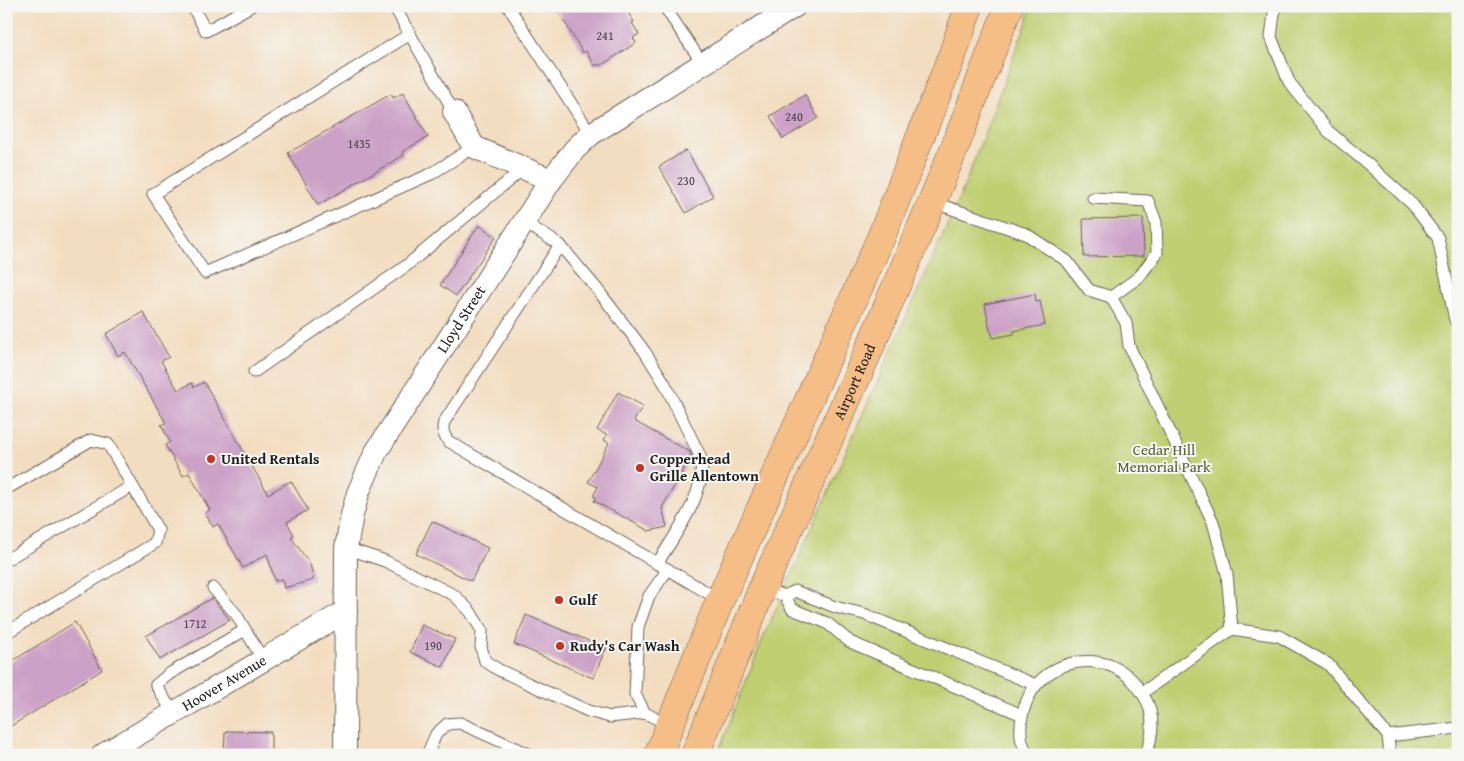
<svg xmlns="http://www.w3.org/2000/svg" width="1464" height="761" font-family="'Gentium Book Plus',serif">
	<rect width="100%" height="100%" fill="#f6f6f2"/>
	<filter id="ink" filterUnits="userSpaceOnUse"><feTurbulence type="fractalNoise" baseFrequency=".02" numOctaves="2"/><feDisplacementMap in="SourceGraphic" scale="10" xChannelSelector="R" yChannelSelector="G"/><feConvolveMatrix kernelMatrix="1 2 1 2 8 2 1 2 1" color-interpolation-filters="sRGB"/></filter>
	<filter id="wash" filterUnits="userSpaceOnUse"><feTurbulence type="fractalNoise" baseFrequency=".0096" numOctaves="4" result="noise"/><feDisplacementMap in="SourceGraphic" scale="20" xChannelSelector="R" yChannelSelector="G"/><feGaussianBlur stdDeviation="1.12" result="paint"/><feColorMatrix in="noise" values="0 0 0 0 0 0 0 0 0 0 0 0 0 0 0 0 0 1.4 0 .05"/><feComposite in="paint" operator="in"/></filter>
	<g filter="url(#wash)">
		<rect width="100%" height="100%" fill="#f3ddc0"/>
		<path fill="#bfcf71" stroke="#6e7646" d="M1031,6H1458V755H717L763,638L964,187L1027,21Z"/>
		<g id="blocks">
			<g fill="#cca1c7">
				<path d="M555,6H624L634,22L632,23L639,34L633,38L636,43L600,66L599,64L595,66L586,51L583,53Z"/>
				<path d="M403,93L428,137L402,152L404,155L318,205L288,153L391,94L393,98Z"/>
				<path d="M805,95L818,118L783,139L770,116Z"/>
				<path d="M686,150L713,196L686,213L659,167Z"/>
				<path d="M1143,218L1144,256L1084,257L1083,219Z"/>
				<path d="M479,225L496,237L456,296L440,285Z"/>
				<path d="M1035,294L1036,302L1040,301L1045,325L1014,331V334L993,338L991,331H990L985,304Z"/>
				<path d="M143,312L169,357L161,361L178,390L192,383L194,387L204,382L268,494L291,481L308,510L287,522L294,535L291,537L310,564L313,577V580L284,588L282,579L275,581L267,554L243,568L218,524L213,527L205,513L210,510L189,473L183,476L165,445L170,442L161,425L166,423L125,352L118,356L106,334Z"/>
				<path d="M618,392L643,406L634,421L690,452L691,456L662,508L667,527L649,531L594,501L596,497L593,496L598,487L588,482L609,443L604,440L607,435L597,430Z"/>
				<path d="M432,521L488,548L471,581L416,554Z"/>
				<path d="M212,598L230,620L160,660L146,636Z"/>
				<path d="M526,615L606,648L593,678L514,644Z"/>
				<path d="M75,622L102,670L6,729V665Z"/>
				<path d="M422,625L455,639L443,667L410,652Z"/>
				<path d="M227,731L271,732V755H224L225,733H227Z"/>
			</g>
		</g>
	</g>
	<g filter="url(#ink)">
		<use href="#blocks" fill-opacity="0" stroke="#676055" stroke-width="1"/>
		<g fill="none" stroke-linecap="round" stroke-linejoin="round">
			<defs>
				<g id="service">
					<path d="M192,6L206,31L251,6"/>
					<path d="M394,6L454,112"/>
					<path d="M508,6L591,134"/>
					<path d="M664,6L703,64"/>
					<path d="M1275,6L1271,37L1289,82L1328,131L1369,165L1412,204L1438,238L1455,320L1458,324"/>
					<path d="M410,34L153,194L205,273L431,174L474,147"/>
					<path d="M1093,198L1148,201L1156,222L1157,253L1139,277L1111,297"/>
					<path d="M932,202L1026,234L1067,261L1089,290L1111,297L1126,323L1129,346L1213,522L1227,574L1232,629"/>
					<path d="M524,222L560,245L597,289L633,336L645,352L665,384L700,456C709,491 675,534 657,564"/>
					<path d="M560,245L444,422C442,430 443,434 448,441L720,600"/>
					<path d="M254,372L406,266L524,168"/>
					<path d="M6,489L91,440L108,444L158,530L155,543L6,633"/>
					<path d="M346,548L385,561L454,595L470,611L482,631L481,647L485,661L499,670L588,711L610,717L645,713"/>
					<path d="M6,560L132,486"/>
					<path d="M668,569L649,596L638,627L635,694L645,713L670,725"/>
					<path d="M213,588L236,614L263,660"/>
					<path d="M762,589L785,596L795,591L835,607L864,614L1036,685"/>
					<path d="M785,596L792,609L827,623L850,642L1022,715"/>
					<path d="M1142,693L1232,629L1279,636L1328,664L1388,736L1390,755"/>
					<path d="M173,713L156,685L169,674L245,630"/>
					<path d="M1388,736L1458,728"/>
					<path d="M427,755L436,734L447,724L460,723L531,755"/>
					<path d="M1027,755C1025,749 1022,743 1021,737C1020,725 1022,713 1026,703C1040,665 1087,650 1121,671C1131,677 1138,686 1144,696C1155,714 1154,736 1145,755"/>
				</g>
				<g id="minor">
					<path d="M454,112L474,147L551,180"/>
					<path id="s1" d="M103,755L346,611"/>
					<path id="s2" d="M345,755L346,548L352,515L358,493L376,452L551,180L575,149L591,134L795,6"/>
				</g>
				<g id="primary">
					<path d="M658,755L720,600L882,235L953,53L969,6"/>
					<path id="s3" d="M695,755L762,589L868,352L932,202L956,144L1009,6"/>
				</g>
			</defs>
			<use href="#service" stroke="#676055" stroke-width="13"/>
			<use href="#minor" stroke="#676055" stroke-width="24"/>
			<use href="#primary" stroke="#676055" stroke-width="29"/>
			<use href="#service" stroke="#fff" stroke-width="11"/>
			<use href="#minor" stroke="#fff" stroke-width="22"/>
			<use href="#primary" stroke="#f6be87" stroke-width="28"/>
		</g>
	</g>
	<g fill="#c8321e" stroke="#f6f6f2" stroke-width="2">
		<circle cx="211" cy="459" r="5"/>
		<circle cx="640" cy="468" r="5"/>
		<circle cx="559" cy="600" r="5"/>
		<circle cx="560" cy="646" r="5"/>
	</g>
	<g text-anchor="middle" stroke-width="4" stroke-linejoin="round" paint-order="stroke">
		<g font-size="12" fill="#483d47">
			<text x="605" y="40">241</text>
			<text x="794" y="121">240</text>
			<text x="359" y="148">1435</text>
			<text x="686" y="185">230</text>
			<text x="195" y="628">1712</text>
			<text x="433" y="650">190</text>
		</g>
		<g font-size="15" fill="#1c1c1c" stroke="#f6f6f2">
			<text dy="5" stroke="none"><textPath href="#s2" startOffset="466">Lloyd Street</textPath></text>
			<text dy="5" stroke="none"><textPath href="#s3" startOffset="406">Airport Road</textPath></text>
			<text dy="5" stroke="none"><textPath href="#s1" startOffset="141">Hoover Avenue</textPath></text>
		</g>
		<g font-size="15" fill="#555b3a" stroke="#f6f6f2">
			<text x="1164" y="455">Cedar Hill<tspan x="1164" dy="17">Memorial Park</tspan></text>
		</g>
		<g font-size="15" font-weight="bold" fill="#1c1c1c" stroke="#f6f6f2" text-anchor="start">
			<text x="221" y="464">United Rentals</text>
			<text x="650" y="464">Copperhead<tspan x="650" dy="17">Grille Allentown</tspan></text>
			<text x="569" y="605">Gulf</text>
			<text x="570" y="651">Rudy's Car Wash</text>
		</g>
	</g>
	<rect width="1464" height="761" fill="none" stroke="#f6f6f2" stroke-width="25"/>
</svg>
